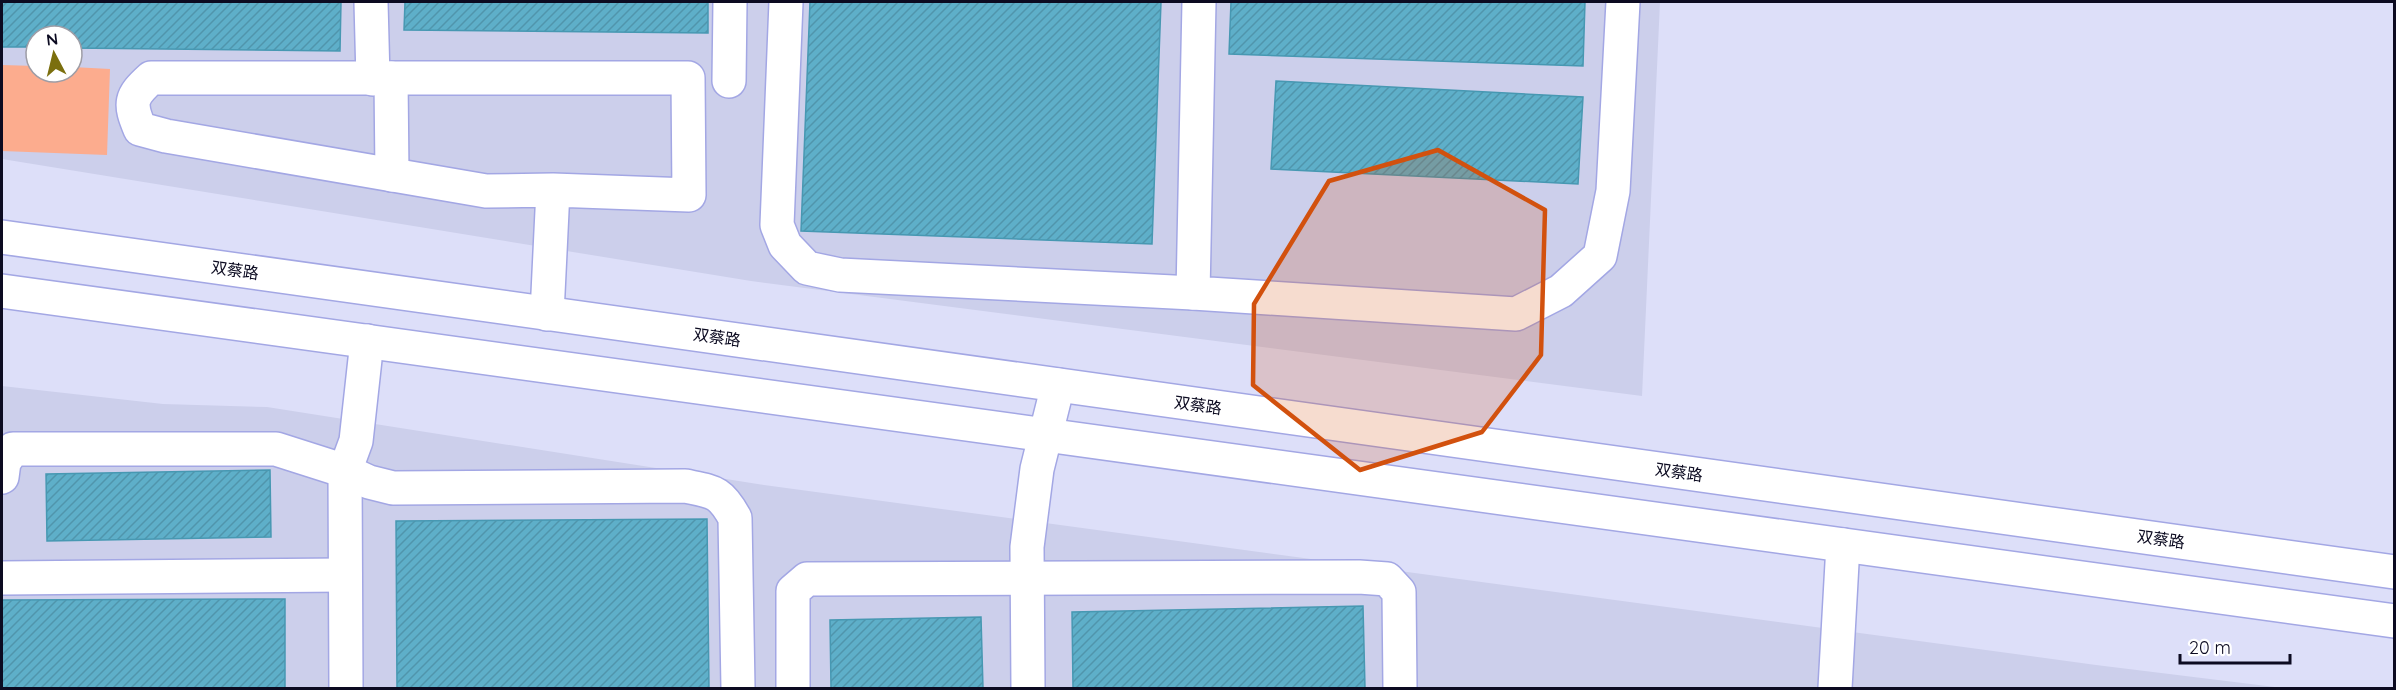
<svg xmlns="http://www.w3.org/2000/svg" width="2396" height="690" font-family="Quicksand,'Noto Sans SC',sans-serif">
	<defs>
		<pattern id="building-hatch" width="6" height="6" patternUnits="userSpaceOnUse" patternTransform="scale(1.5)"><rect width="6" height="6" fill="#5eafc9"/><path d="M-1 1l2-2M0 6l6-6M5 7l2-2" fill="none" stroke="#5095ac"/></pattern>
	</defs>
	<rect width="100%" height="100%" fill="#dddff9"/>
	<g fill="#cccfeb" fill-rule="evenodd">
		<path d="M2,2H1660L1642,396L751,281L2,159ZM36,36H72V72H36Z"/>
		<path d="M2,386L163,404L267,407L764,485L2096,665L2283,688H2Z"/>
	</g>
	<path fill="#fcac8e" d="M2,65L36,66V72H72V67L110,69L107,155L2,151Z"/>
	<g fill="url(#building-hatch)" stroke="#4798b2" stroke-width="1.5">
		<path d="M2,2H341L340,51L72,48V36H36V47H2Z"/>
		<path d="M405,2H708V33L404,30Z"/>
		<path d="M810,2H1161L1152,244L801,231Z"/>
		<path d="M1231,2H1585L1583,66L1229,54Z"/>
		<path d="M1276,81L1583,97L1578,184L1271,169Z"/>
		<path d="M270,470L271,537L47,541L46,474Z"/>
		<path d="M707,519L709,688H397L396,521Z"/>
		<path d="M285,599V688H2V600Z"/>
		<path d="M1363,606L1365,688H1073L1072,612Z"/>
		<path d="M981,617L983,688H831L830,620Z"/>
	</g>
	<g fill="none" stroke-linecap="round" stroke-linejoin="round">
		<defs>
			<g id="minor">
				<path d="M371,2L373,79"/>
				<path d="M786,2L777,225L785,245L807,268L840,275L1193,293"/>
				<path d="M1199,2L1193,293L1516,314L1561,291L1600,256L1613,191L1623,2"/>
				<path d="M391,78L392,175"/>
				<path d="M729,81L730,2"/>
				<path d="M2,237L2394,572"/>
				<path d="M2,291L2394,621"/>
				<path d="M547,314L553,190L689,195L688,78H151C130,97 129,103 140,129L166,136L486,191L553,190"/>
				<path d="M2,477L4,462L13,449H276L345,471L369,482L393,488L685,486C714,492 720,491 735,518L738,688"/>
				<path d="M2,578L345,575"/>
				<path d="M346,688L345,471L356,441L367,341"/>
				<path d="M793,688V591L807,579L1359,577L1387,579L1399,592L1400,688"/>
				<path d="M1028,688L1027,547L1037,469L1058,385"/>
				<path d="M1835,688L1843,545"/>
			</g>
		</defs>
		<use href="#minor" stroke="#a3a7e4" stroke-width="36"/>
		<use href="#minor" stroke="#fff" stroke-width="33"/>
	</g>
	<path fill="#d2510e" fill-opacity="0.2" stroke="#d2510e" stroke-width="4.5" stroke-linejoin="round" d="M1438,150L1545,210L1541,355L1482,432L1360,470L1253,385L1254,304L1329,181Z"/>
	<g text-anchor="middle" stroke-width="5" stroke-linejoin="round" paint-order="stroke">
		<g font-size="16" fill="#0c0b21" stroke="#fff">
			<text transform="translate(235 270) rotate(8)" y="6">双蔡路</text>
			<text transform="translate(717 337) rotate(8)" y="6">双蔡路</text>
			<text transform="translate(1198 405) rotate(8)" y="6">双蔡路</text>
			<text transform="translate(1679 472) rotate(8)" y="6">双蔡路</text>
			<text transform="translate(2161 539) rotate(8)" y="6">双蔡路</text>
		</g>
	</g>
	<rect width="2396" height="690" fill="none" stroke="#0c0b21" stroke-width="6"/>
	<g transform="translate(54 54) rotate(353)"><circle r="28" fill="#ffffff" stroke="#9e9da6" stroke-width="1.5"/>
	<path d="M0-4.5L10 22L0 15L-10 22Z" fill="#7b6f0e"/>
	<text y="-9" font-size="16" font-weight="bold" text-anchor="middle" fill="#0c0b21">N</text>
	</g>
	<path d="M2180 654v9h110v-9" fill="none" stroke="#0c0b21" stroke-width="3"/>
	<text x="2189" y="654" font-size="18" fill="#0c0b21" stroke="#ffffff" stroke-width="4.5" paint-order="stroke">20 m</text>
</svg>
